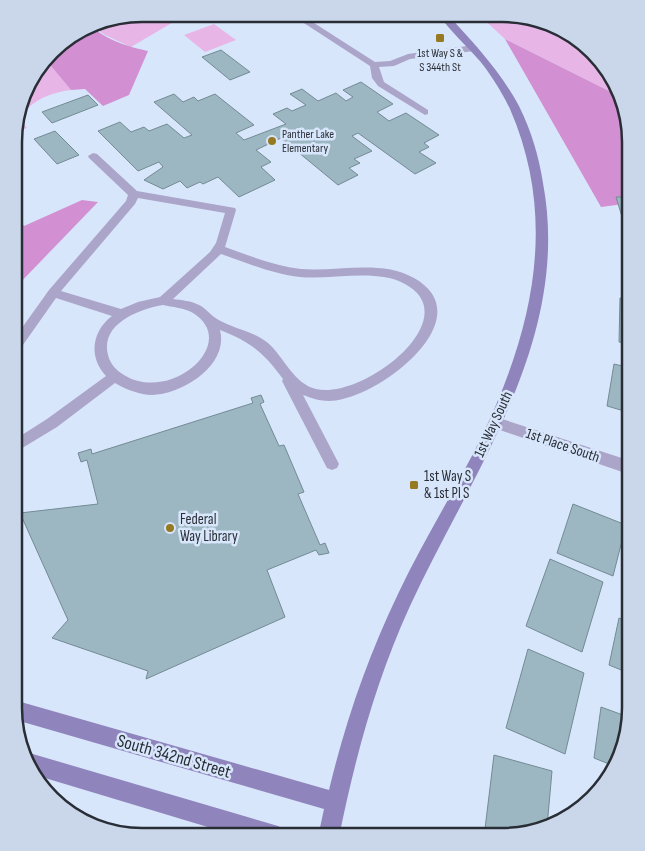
<svg xmlns="http://www.w3.org/2000/svg" width="645" height="851" font-family="'Sofia Sans Condensed',sans-serif">
	<rect width="100%" height="100%" fill="#d8e6fb"/>
	<g fill="#e7b6e7">
		<path d="M142,14H187L131,47L105,35L92,26L101,21Z"/>
		<path d="M479,15H520L574,36L618,85L620,92H611L505,39Z"/>
		<path d="M214,24L236,40L205,52L184,35Z"/>
		<path d="M46,60L71,90C53,92 26,101 21,121L27,128L15,132V125L31,78Z"/>
	</g>
	<g fill="#d290d3">
		<path d="M92,26C105,40 130,47 148,51L129,95L103,106L85,89L71,90L46,60L58,46Z"/>
		<path d="M505,39L611,92H620L631,142V203L601,207Z"/>
		<path d="M82,200L98,202L15,288V214L24,226Z"/>
	</g>
	<g fill="#9db7c2" stroke="#728b95">
		<path d="M221,50L250,72L230,80L202,57Z"/>
		<path d="M361,82L393,104L377,112L389,121L406,113L439,135L424,143L429,147L419,152L436,163L415,174L358,133L352,136L372,151L354,159L360,163L349,168L358,175L338,185L281,138L256,150L271,162L261,167L275,180L239,197L218,177L203,184L200,182L187,188L180,181L163,189L144,180L163,167L159,162L138,171L98,131L120,122L131,132L144,127L149,131L167,124L184,138L192,135L154,102L174,94L183,102L194,97L198,101L215,94L254,125L236,133L244,140L286,124L273,114L287,108L292,111L306,105L290,94L302,89L318,101L336,93L346,101L353,97L343,90Z"/>
		<path d="M88,95L98,105L52,123L42,112Z"/>
		<path d="M55,131L79,155L57,164L34,139Z"/>
		<path d="M616,197H631V220H623Z"/>
		<path d="M620,298L631,300V344L619,342Z"/>
		<path d="M614,364L631,368V413L607,406Z"/>
		<path d="M261,395L264,402L260,404L279,446L284,445L304,492L298,494L320,545L325,543L329,553L319,555L316,550L267,570L285,617L146,679L148,671L52,638L68,620L20,513L98,504L87,460L81,462L78,453L91,449L92,454L253,403L251,398Z"/>
		<path d="M573,504L626,525L613,576L557,553Z"/>
		<path d="M550,559L603,582L582,652L526,626Z"/>
		<path d="M619,618L631,623V674L609,665Z"/>
		<path d="M528,649L584,673L565,754L506,728Z"/>
		<path d="M601,707L631,718L614,766L594,758Z"/>
		<path d="M494,755L552,771L547,827L503,837H484Z"/>
	</g>
	<g fill="none" stroke-linecap="round" stroke-linejoin="round">
		<g fill="#aba5ca" fill-rule="evenodd">
			<path d="M290,14H300L375,62L390,61L408,54L474,45L478,48L474,51L410,59L394,66L379,67L384,82L428,110V114L425,115L378,86L372,78L370,66Z"/>
			<path d="M93,153L97,154L137,191L235,208L236,210L225,247C250,256 275,266 301,269C337,272 381,259 414,278C485,318 376,401 329,401C320,401 311,398 303,395L339,464L337,468L332,470L327,468L282,381L283,379C264,353 251,342 220,330C229,365 183,394 152,395C140,395 125,389 115,383L57,427L14,453V440L47,419L106,376C88,357 92,331 112,316L56,298L18,352L14,354V339L49,290L126,201L128,195L89,158L88,156ZM138,198L225,213L216,243L210,252L160,297L138,302L121,309L61,291L135,204ZM221,254C247,263 272,274 300,277C332,280 377,268 405,284C468,318 363,400 316,389C294,384 284,357 268,343C252,330 233,329 217,319C210,315 206,308 199,305C192,301 181,300 173,299ZM163,305C172,307 185,308 193,313C241,343 170,404 124,375C117,371 110,364 108,355C100,324 139,309 163,305Z"/>
		</g>
		<path fill="#aba5ca" fill-rule="evenodd" d="M496,417L631,461V475L491,427L489,423L491,419Z"/>
		<g fill="#8f85bc" fill-rule="evenodd">
			<path d="M439,15H448C474,43 500,71 519,106C531,130 539,157 543,183C572,339 472,472 410,606C376,680 355,758 339,837H318L324,809L16,720L14,700L329,790C345,723 368,656 398,594C423,541 454,492 480,440C532,333 559,222 510,109C503,94 489,71 478,59C466,45 449,30 439,15Z"/>
			<path d="M26,752L278,826L285,830L288,837H241L35,775L27,766L24,753Z"/>
		</g>
	</g>
	<g fill="#967920" stroke="#d8e6fb" stroke-width="2">
		<rect x="435" y="33" width="10" height="10" rx="2.5"/>
		<circle cx="272" cy="141" r="5"/>
		<rect x="409" y="480" width="10" height="10" rx="2.5"/>
		<circle cx="170" cy="528" r="5"/>
	</g>
	<g text-anchor="middle" stroke-width="5" stroke-linejoin="round" paint-order="stroke">
		<g font-size="12" fill="#292e36" stroke="#d8e6fb">
			<text x="440" y="57">1st Way S &amp;<tspan x="440" dy="14">S 344th St</tspan></text>
			<text x="282" y="138" text-anchor="start">Panther Lake<tspan x="282" dy="14">Elementary</tspan></text>
		</g>
		<g font-size="15" fill="#292e36" stroke="#d8e6fb">
			<text transform="translate(493 424) rotate(-65)" y="5">1st Way South</text>
			<text transform="translate(563 445) rotate(19)" y="5">1st Place South</text>
		</g>
		<g font-size="15" fill="#292e36" stroke="#d8e6fb" text-anchor="start">
			<text x="424" y="481">1st Way S<tspan x="424" dy="17">&amp; 1st Pl S</tspan></text>
			<text x="180" y="524">Federal<tspan x="180" dy="17">Way Library</tspan></text>
		</g>
		<g font-size="18" fill="#292e36" stroke="#d8e6fb">
			<text transform="translate(174 756) rotate(16)" y="6">South 342nd Street</text>
		</g>
	</g>
	<path d="M0 0H645V851H0ZM142 22H502A120 120 0 0 1 622 142V708A120 120 0 0 1 502 828H142A120 120 0 0 1 22 708V142A120 120 0 0 1 142 22Z" fill="#cad7eb" fill-rule="evenodd"/>
	<path fill="none" stroke="#292e36" stroke-width="2.5" d="M142 22H502A120 120 0 0 1 622 142V708A120 120 0 0 1 502 828H142A120 120 0 0 1 22 708V142A120 120 0 0 1 142 22Z"/>
</svg>
